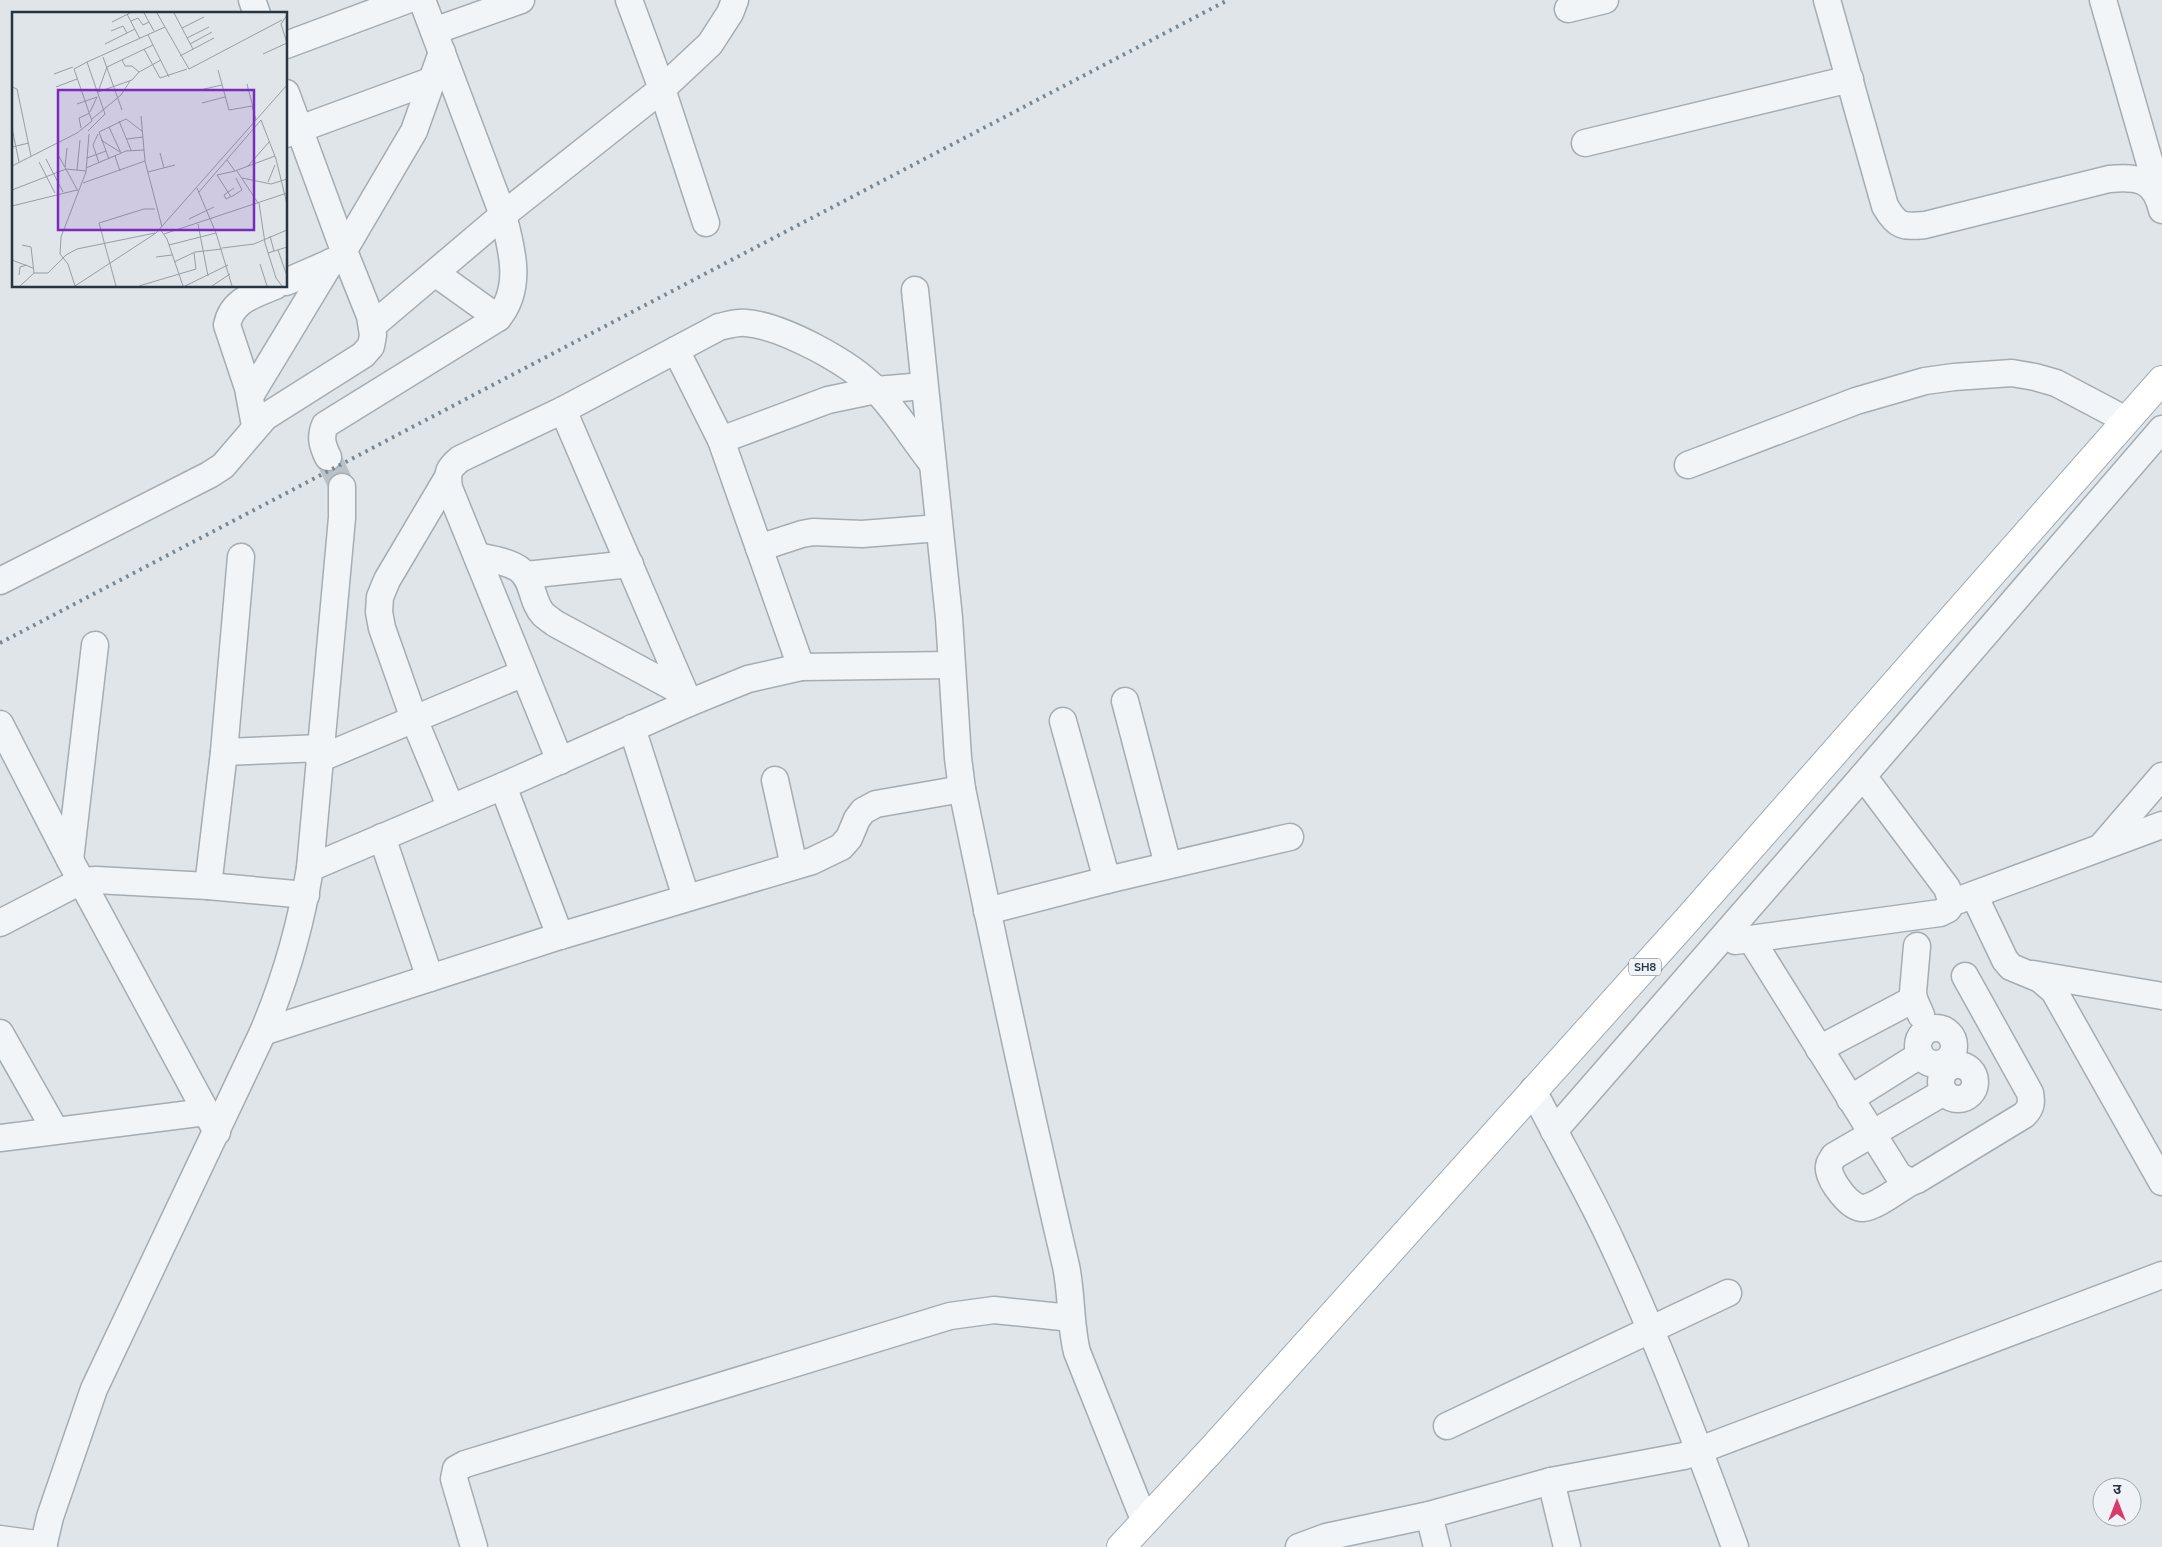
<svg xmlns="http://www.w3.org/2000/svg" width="2162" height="1547" font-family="'Nunito Sans','Noto Sans Devanagari',sans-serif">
	<rect width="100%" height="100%" fill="#dfe5e9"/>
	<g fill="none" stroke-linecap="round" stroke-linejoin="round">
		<path stroke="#bac2c8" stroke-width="26" stroke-dasharray="26 13" stroke-linecap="butt" d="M328,457L342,487"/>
		<defs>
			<g id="minor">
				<path d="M252,0L257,14"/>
				<path d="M629,0L662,89L706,223"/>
				<path d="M1827,0L1885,206C1897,227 1903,227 1925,225L2109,179C2138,176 2155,179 2162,210"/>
				<path d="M2103,0L2159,195"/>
				<path d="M1568,9L1605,0"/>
				<path d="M434,31L521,0"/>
				<path d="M286,45L407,0"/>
				<path d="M286,134L433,80"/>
				<path d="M1585,143L1850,79"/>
				<path d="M344,250L414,131L442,52"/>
				<path d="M435,273L498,318"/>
				<path d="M286,282L334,261"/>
				<path d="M915,290L949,618L958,758L962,789C995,949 1029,1108 1066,1266C1072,1295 1070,1324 1077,1352L1145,1522"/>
				<path d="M372,326L503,215L662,89L710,44L730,13L735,0"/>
				<path d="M676,350L721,440L801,667"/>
				<path d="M250,396L331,262"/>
				<path d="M563,410L689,703"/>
				<path d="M255,426L248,388L227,325C232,300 254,295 275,286"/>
				<path d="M721,440L828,400L876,390L924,386"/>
				<path d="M328,457C322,445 320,437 325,425L498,318C523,288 512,249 503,215L422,0"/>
				<path d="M1688,465L1856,401L1925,381L1954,377L2012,373L2035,377L2056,383L2126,420"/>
				<path d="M448,477L387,580L380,597L379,612L382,628L414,719L451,808"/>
				<path d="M759,548L802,534L813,532L862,534L939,528"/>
				<path d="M477,556C491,559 507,561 519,569C534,580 531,601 543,614C547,618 552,621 556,624L684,693"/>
				<path d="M526,575L630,564"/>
				<path d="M0,581L209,475L223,466L265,417L363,355L371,346L373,335L370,316L346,256L286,93"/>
				<path d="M1125,701L1168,865"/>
				<path d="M1063,721L1107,880"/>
				<path d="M0,724L70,860L217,1132"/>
				<path d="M632,728L686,897"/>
				<path d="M224,752L321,748"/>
				<path d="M319,759L524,673"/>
				<path d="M560,761L449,488C447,472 448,469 460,459L563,410L719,327C728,325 737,322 746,323C783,326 851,363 876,390C897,412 913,439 932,463"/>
				<path d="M775,780L794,866"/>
				<path d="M503,786L560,936"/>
				<path d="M382,837L430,978"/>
				<path d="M2101,847L2162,776"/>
				<path d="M70,860L95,645"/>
				<path d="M310,868L503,786L689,703L748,679L801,667L951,665"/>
				<path d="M208,886L224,752L241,557"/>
				<path d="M1974,895L2005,960L2011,967L2040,979L2054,991L2162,1182"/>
				<path d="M1959,900L2162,825"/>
				<path d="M987,911L1107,880L1290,837"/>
				<path d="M0,923L81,881L96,880L208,886L306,895"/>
				<path d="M1751,939L1899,1176L1911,1182L1917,1180L2024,1115C2031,1108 2032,1103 2030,1093L1965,976"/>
				<path d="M1735,941L1940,913L1948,909L1952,903L1947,888L1863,776"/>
				<path d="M1917,946L1913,992L1914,999L1921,1015"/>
				<path d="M2033,974L2162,996"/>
				<circle cx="1936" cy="1046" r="18"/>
				<path d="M263,1032L560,936L812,861L841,847L849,838L857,819L863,811L876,804L962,789"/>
				<path d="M0,1033L55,1130"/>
				<path d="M1819,1049L1914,999"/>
				<circle cx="1958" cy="1082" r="17"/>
				<path d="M1533,1090C1559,1142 1589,1192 1613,1245C1659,1343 1698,1445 1735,1547"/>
				<path d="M1850,1099L1920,1055"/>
				<path d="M1554,1131L1863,776L2162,429"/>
				<path d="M0,1138L206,1112"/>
				<path d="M1911,1182C1899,1189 1876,1207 1863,1208C1850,1209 1831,1182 1829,1170C1828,1164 1831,1161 1834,1156L1944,1092"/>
				<path d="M1447,1426L1728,1293"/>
				<path d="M1551,1481L1567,1547"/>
				<path d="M1429,1515L1437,1547"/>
				<path d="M0,1539L44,1545"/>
				<path d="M43,1547L50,1517L94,1389L263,1032C285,980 301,924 310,868L342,518V487"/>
				<path d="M474,1547L454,1479L456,1469L465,1464L950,1316L994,1310L1071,1318"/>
				<path d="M1299,1547L1326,1537L1429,1515L1551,1481L1684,1456L2162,1275"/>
			</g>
			<path id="major" d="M1121,1547L1214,1447L1687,920L2162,380"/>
		</defs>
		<use href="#minor" stroke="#a4adb4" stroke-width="29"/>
		<use href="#major" stroke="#9eabb6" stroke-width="30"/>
		<use href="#minor" stroke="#f2f5f7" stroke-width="26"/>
		<use href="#major" stroke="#fff" stroke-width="28"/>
		<path stroke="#778794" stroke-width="4" stroke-dasharray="2.5 5" stroke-linecap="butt" d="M0,643L1228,0"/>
	</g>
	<g text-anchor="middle" stroke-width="5" stroke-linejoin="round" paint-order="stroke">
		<rect fill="#eff3f7" stroke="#636e78" stroke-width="1" x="1629" y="958.5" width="32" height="17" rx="4"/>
		<g font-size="11" font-weight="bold" fill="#273542">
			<text x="1645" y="971">SH8</text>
		</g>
	</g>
	<g transform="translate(12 12)">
		<rect width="275" height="275" fill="#dfe5e9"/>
		<path fill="none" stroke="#959fa6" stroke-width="1" d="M132,1L142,19M145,1L153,15M162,1L181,37M115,2L128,27M275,3L269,12L275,31M119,9L126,6L131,13L137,10M100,10L118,1M170,16L192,5M99,19L111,14L115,21M136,23L157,65M175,26L197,15M93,32L123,17M178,32L200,20M132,37L148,66L175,57M251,42L275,31M168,44L202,26M91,45L110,98M110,48L113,54H120L127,60M206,58L217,98L240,94L244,108M42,62L61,55M235,72L241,95M0,75L5,77L19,144M44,75L65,67M188,78L210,73M86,80L95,55L141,33M86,80L120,68L127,60L149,48M190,91L213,85M65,92L85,85M78,100L85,85M129,104L133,149L150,215M80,107L109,83L118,69M249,108L264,147L275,192M107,109L119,138M97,115L109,141M0,116L7,150M69,116L67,106L78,101M76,119L93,102L75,50L153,15L177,57L270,8M86,122L81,133L87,151M115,127L131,125M89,128L108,140M0,135L17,131M45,141L66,179M148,141L152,156M103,144L108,159M75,146L94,139M34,147L51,180M97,147L87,120L114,107L130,119M27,150L43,181M0,154L65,121L80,109L62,57L75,50M236,154L257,130M53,155L55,136M74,156L114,139L132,138M65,158L68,128M223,159L263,144M225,159L246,191M136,160L163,153M205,163L219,185L230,178L224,166M205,163L223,159L215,148M230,166L259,172L275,167M256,170L263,153M71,171L133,149M185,176L204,221L220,274M0,178L54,157L74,159M187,180L249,108M218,185L214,187L212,183L222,176M247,191L253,231L264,266L270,274M0,194L65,178M177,207L202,195M186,212L196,264M148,217L155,227L171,274M152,222L275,181M258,224L262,239M157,233L204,221M210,236L242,232L275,218M266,238L275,264M256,241L275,235M144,245L160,243M0,248L21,256M162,250L183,240L210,237M248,252L255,274M22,261H36L54,243L65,237L143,221M7,263L8,255L15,253M8,274L22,261L19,235L10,233M63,274L56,252L48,242L49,225L74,160L77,122M63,274L144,221L275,73M104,274L87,211L132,197H143M127,274L184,257L182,241M173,274L216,253M200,274L218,262"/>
		<path fill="#7b2cbf" fill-opacity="0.15" stroke="#7b2cbf" stroke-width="2.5" d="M46,78H242V218H46Z"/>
		<rect width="275" height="275" fill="none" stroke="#273542" stroke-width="2.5"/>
	</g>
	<g transform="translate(2117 1502)"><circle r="24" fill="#eff3f7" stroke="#9fa7af"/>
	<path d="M0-4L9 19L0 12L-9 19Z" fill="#d73b6c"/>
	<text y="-8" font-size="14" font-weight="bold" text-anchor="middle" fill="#273542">उ</text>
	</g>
</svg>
